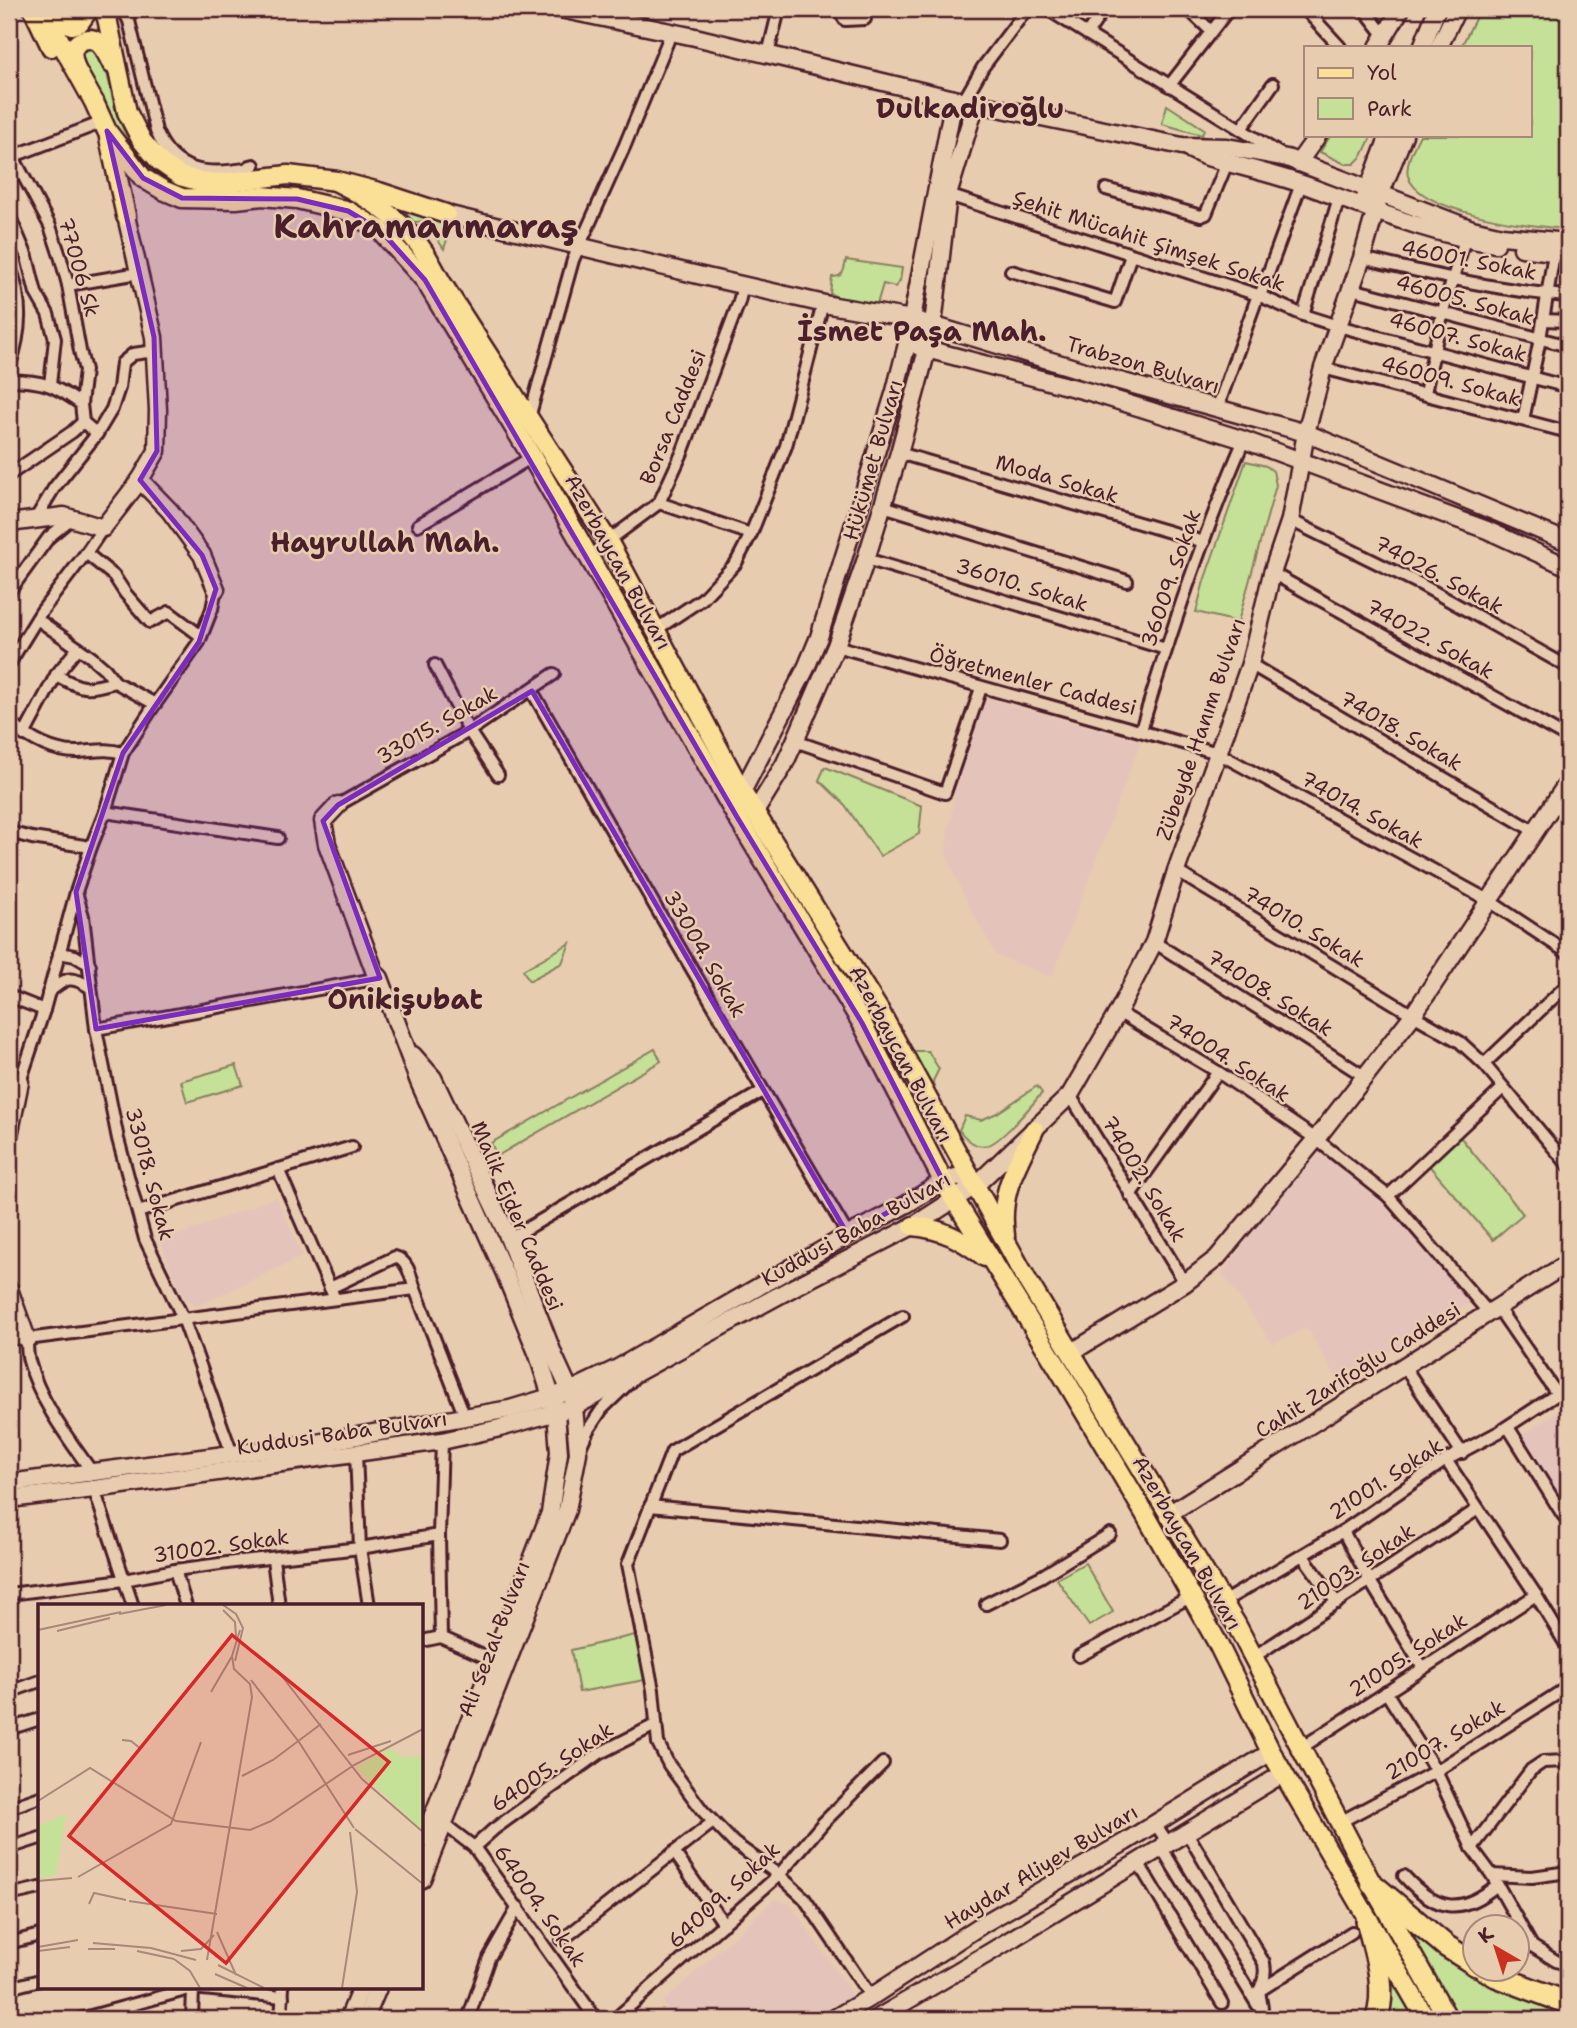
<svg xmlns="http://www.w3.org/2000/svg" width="1577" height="2028" font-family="'Shantell Sans',sans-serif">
	<rect width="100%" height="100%" fill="#e8ccaf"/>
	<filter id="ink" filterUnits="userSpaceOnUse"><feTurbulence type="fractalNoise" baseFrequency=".0143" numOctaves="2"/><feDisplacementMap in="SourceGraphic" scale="14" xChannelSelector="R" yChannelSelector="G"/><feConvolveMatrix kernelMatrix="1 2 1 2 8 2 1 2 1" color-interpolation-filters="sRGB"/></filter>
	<g filter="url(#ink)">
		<g fill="#e4c4ba">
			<path d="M987,698L1141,741L1052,977L996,955L967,903L945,852L955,789L977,720Z"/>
			<path d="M1320,1153L1382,1203L1472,1298L1469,1304L1339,1383L1307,1328L1273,1344L1222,1273L1269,1210Z"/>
			<path d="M276,1197L303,1256L195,1307L180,1295L161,1242Z"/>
			<path d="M1568,1404V1511L1516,1439Z"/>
			<path d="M775,1899L790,1904L853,1995L809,2019H674L663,2002Z"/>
		</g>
		<g fill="#c5e097" stroke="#888061" stroke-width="2">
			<path d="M1489,9H1568V229C1534,227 1418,213 1408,176C1405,163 1414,147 1420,135H1530V47H1461L1476,17L1486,16Z"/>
			<path d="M89,45C111,61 108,90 117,114C129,149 150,175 184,189L182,195L162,186L127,150L77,57L78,50Z"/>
			<path d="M1167,105L1204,129L1202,135L1162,124Z"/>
			<path d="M1331,135H1372L1362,156L1354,164H1345L1320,152Z"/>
			<path d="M400,207L452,223L444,249L425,221L414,222Z"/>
			<path d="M846,260L902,268L900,281L895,287L883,284L877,304L837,297L830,293L832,277C844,277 844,270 846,260Z"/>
			<path d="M1246,461L1266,466L1273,471L1276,485L1238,622L1196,612L1204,581Z"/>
			<path d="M825,767L922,806L919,834L880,856L845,805L819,780Z"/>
			<path d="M570,943L562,963L529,981L523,970Z"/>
			<path d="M899,1042L915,1051H928L939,1069L933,1081L936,1103Z"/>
			<path d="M655,1049L661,1061L497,1156L491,1143Z"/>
			<path d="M236,1065L243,1085L187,1102L181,1081Z"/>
			<path d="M1037,1086L1042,1093C1032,1105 1001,1142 988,1145C976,1149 966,1139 959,1130L965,1116L981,1120L997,1113Z"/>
			<path d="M1457,1133L1523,1214L1493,1240L1426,1162Z"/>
			<path d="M1085,1563L1113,1612L1089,1626L1057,1579Z"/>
			<path d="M635,1635L645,1680L579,1692L571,1650Z"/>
			<path d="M1399,1919L1568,2011V2019H1457Z"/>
			<path d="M1385,1968L1416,2019H1384Z"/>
		</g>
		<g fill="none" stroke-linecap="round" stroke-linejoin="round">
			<defs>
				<g id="street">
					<path d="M123,9L129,21L156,131C174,174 208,176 250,168V166L254,165"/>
					<path d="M838,9L845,20L865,19"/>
					<path d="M1047,9L1282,155"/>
					<path d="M1188,9L1211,31"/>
					<path d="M1305,9L1340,47"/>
					<path d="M1364,9L1385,36"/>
					<path d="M1087,34L1104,9"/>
					<path d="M768,54L779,9"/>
					<path d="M1169,86L1229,9"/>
					<path d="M964,100L983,67L1027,9"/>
					<path d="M1241,129L1273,84"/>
					<path d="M9,149L50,226L61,259L68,285L80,351L85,370L81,404"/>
					<path d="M9,161L11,157L103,122"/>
					<path d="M1106,189L1201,216L1206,214L1227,163"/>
					<path d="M948,195L1258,295L1303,315L1338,326L1568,387"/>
					<path d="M9,215L27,257L36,293L48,314L55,339L50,385"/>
					<path d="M1362,258C1430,274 1499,291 1568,296"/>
					<path d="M9,264C23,300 22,331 9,368"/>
					<path d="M1011,271L1115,302L1131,255"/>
					<path d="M68,285L139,273"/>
					<path d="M1352,289L1568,346"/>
					<path d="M1260,296L1301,184"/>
					<path d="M1303,315L1339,198"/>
					<path d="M1544,320L1568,321"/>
					<path d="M1323,368L1568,432"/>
					<path d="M9,380C43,381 53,384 81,404L83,422L97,434"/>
					<path d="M1425,393L1442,314L1465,239"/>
					<path d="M1217,409L1258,295"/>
					<path d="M529,418L573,260L625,145L672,31"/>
					<path d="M1523,420L1540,339L1555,247"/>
					<path d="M899,453L1204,542"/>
					<path d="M9,475L72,432L83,422"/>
					<path d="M659,503L751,534"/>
					<path d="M883,506L1127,581"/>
					<path d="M36,518L54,488L97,434L112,409L119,388L122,363L133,354L155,351"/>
					<path d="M1290,520L1420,584L1568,667"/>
					<path d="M418,525L532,457"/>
					<path d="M608,541L659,503L682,453L739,302L743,285"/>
					<path d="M86,553L114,576L125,593L150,622L169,612L201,636"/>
					<path d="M866,559L1166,649"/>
					<path d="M1272,573L1568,738"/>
					<path d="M9,592L49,537L72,518"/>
					<path d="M37,619L91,657L105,669L115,682L155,704"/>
					<path d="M654,631L702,599L736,563L751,534L786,446L823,303"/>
					<path d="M836,646L1218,753L1488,900L1568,953"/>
					<path d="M9,664L41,612L86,553L103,528"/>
					<path d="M1250,664L1534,831"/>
					<path d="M435,665L469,731L498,775"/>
					<path d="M56,675C82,690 86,690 115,682"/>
					<path d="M532,691L655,906L848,1235"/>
					<path d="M9,722C29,739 52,753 79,752C97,751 105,748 123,753"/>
					<path d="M1141,730C1171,632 1203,534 1244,440"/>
					<path d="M24,735L56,675L78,648"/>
					<path d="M795,741L945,793L981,688"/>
					<path d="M338,805L469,731L554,674"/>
					<path d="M105,812L278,838"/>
					<path d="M9,832L32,838L91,847"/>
					<path d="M1176,871L1413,1015L1460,1042L1484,1064L1568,1165"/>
					<path d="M76,892L83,916L96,1029L118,1139L145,1239L183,1318L232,1454"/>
					<path d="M1154,942L1364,1076"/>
					<path d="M59,953L75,956L90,965"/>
					<path d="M48,993C65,978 71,974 91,988"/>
					<path d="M9,996L44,1010"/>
					<path d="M1118,1012L1218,1072L1316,1139L1388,1196L1488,1312"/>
					<path d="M96,1029L380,978"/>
					<path d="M1484,1064L1568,984"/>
					<path d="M20,1082L44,1010L76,892L91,847L105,812L123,753L155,704L199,642L212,609L216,589"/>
					<path d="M1070,1095L1185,1283"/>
					<path d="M278,1169L335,1299"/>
					<path d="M1130,1195L1218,1072"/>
					<path d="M1388,1196L1503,1088"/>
					<path d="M138,1212L352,1147"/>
					<path d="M509,1239L763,1091"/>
					<path d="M330,1288L395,1257C408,1260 411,1278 415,1289"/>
					<path d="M1498,1308L1557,1394"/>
					<path d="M9,1338L27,1339L415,1289L465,1417"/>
					<path d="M27,1339C27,1346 27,1355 29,1361C40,1402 68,1438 92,1472"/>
					<path d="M1404,1366L1462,1453"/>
					<path d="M1508,1427L1563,1515L1568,1520"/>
					<path d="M579,1450L588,1430L602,1409L632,1380"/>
					<path d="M356,1453L360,1548L369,1606"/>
					<path d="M1446,1460L1536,1595L1568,1648"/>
					<path d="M94,1489L133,1606"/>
					<path d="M650,1506L1000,1540"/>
					<path d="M1343,1531L1370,1581L1423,1668"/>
					<path d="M1303,1556L1337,1603"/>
					<path d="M273,1559L279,1606"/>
					<path d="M175,1570L186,1606"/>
					<path d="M9,1594L124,1580L175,1570L242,1561L360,1548L439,1535"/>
					<path d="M1223,1602L1343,1531L1446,1460L1499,1432L1568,1387"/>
					<path d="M986,1604L1042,1576L1110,1534"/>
					<path d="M441,1637L439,1535L442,1441"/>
					<path d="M422,1641L441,1637L492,1660"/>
					<path d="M1079,1656L1192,1596"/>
					<path d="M1255,1656L1478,1509"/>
					<path d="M9,1692L40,1681"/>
					<path d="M1386,1692L1436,1771L1472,1848L1492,1875L1532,1946L1556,1961L1568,1965"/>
					<path d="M9,1729L40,1719"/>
					<path d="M1301,1748L1536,1595"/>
					<path d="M9,1808L40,1797"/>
					<path d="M1340,1822L1436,1771L1568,1687"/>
					<path d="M444,1824L474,1847L596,2019"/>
					<path d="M1153,1824L1158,1828L1164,1837L1161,1847L1263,2014"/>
					<path d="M1186,1831L1264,1963C1266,1974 1264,1981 1259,1991L1262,2008"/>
					<path d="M474,1847L494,1829L600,1753L655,1725"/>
					<path d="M9,1848L40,1838"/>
					<path d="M1472,1848L1531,1770L1543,1762L1568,1761"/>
					<path d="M674,1852L724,1924"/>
					<path d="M1140,1860L1142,1869L1222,2003"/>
					<path d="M1492,1875L1532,1877L1568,1872"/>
					<path d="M1404,1876C1436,1911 1460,1916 1497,1885"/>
					<path d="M9,1895L40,1888"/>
					<path d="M562,1940L713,1822"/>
					<path d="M9,1943L40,1935"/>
					<path d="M9,1988L40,1980"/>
					<path d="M1259,1991L1352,1932"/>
					<path d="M871,1997L804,1898L779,1875L734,1843L702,1810L669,1765L658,1743L653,1690L628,1564L672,1451L903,1316"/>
					<path d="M80,2019L193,1988L283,1997"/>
					<path d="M192,2019L193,1988"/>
					<path d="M281,2019L283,1988"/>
					<path d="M468,2019L489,1958L518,1907"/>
					<path d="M615,2019L779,1875L823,1823L883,1763"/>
				</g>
				<g id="secondary">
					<path d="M560,9L695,37L954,99L1182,146L1227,147L1287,158L1472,229L1502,236L1568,242"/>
					<path d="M1378,47L1401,9"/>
					<path d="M1422,47L1437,9"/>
					<path d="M1439,47L1457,9"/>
					<path d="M1191,150L1204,156C1237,166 1270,173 1302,184C1367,207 1428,234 1496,244"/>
					<path d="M1298,163L1318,135"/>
					<path d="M1365,198L1389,135"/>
					<path d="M446,214L698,275L829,305L912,319L1091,373L1306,433L1568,542"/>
					<path d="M1522,248L1568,254"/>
					<path d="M919,347L1090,392L1244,440L1487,530L1568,567"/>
					<path d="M140,480L170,511L202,555L216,589"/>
					<path d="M9,523L64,516L103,528L140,480L157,451L158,410L154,337L126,216"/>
					<path d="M742,792L806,668L819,637L895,391L907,344L954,99"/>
					<path d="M338,805L323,821L327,844L375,973L380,978L419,1082L505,1274L538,1355L556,1412L559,1453L550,1513L436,1808L422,1839"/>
					<path d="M755,812L784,765L795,741L836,646L866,559L899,453L927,350L933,325L948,195L976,103"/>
					<path d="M413,1055L433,1078L507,1234L554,1356L570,1391L574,1407L578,1453L567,1510L422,1879"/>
					<path d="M9,1136L20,1082"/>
					<path d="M9,1289L27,1339"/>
					<path d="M1072,1352L1185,1283L1217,1258L1316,1139L1413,1015L1568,782"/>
					<path d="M9,1483L317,1443L510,1409L570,1391L618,1368L848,1235L907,1204L943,1181L956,1177L965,1179L975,1186"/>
					<path d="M9,1499L94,1489L442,1441L500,1428L574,1407L796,1286L913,1226L975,1186L1070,1095L1118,1012L1154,942L1176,871L1250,664L1272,573L1290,520L1306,433L1323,368L1362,258L1380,195L1404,135"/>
					<path d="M1170,1513L1568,1263"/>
					<path d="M348,2019L361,1988"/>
					<path d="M365,2019L378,1988"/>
					<path d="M833,2019L871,1997L983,1924L1125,1842L1271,1752"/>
					<path d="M876,2019L992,1951L1284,1773"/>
				</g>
				<g id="primary">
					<path d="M33,9L51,47"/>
					<path d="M50,9L55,32L94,102L107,131L143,178L163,190L182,198L236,199L262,196L297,199L348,211L380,230L425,280L532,457L737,817L862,1023L943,1181L1065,1379L1145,1514L1216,1640L1271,1752L1426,2019"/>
					<path d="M56,9L61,21L72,25L80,22L89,9"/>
					<path d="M103,9L107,18L127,112L142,141L160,162L180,176L198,181L220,183L288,175L337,181L379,192L446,214"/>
					<path d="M75,67C74,62 71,56 73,50C76,41 88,36 96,41C103,45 108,56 112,64"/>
					<path d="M109,138L126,216"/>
					<path d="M335,181C370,198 405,221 426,255C433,266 438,278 445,288L608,541L742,792L879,1010L1027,1280L1236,1624L1372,1884L1448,2019"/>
					<path d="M913,1226C943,1229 961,1239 985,1257"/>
					<path d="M1005,1235C999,1192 1016,1168 1034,1130"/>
				</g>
				<g id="highway">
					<path d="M1372,1884L1446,1946L1476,1965"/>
					<path d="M1367,1920C1375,1953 1387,1985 1377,2019"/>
					<path d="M1483,1968L1496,1976L1568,2003"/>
				</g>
			</defs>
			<use href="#street" stroke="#4a1f2b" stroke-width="16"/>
			<use href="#secondary" stroke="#4a1f2b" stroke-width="21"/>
			<use href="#primary" stroke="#4a1f2b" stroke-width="23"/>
			<use href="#highway" stroke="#4a1f2b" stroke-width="26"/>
			<use href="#street" stroke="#e8ccaf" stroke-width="10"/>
			<use href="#secondary" stroke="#e8ccaf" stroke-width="16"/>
			<use href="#primary" stroke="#fadf96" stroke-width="18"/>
			<use href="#highway" stroke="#fadf96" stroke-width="21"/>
		</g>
	</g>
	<path fill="#7b2cbf" fill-opacity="0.2" stroke="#7b2cbf" stroke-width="5" stroke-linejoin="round" d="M107,131L143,178L182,198L297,199L348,211L380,230L425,280L737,817L862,1023L943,1181L848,1235L532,691L338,805L323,821L380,978L96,1029L76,892L123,753L199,642L216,589L202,555L140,480L157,451L154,337Z"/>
	<g text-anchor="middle" stroke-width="5" stroke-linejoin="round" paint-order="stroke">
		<g font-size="21" fill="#4a1f2b" stroke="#e8ccaf">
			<text transform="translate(1149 241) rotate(18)" y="7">Şehit Mücahit Şimşek Sokak</text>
			<text transform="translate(1469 260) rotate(11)" y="7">46001. Sokak</text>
			<text transform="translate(79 267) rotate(74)" y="7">77006 Sk</text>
			<text transform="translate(1465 300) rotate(15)" y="7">46005. Sokak</text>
			<text transform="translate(1458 337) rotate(15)" y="7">46007. Sokak</text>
			<text transform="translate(1143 365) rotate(16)" y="7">Trabzon Bulvarı</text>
			<text transform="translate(1451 381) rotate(15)" y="7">46009. Sokak</text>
			<text transform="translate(673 417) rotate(-68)" y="7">Borsa Caddesi</text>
			<text transform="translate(873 460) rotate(-74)" y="7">Hükümet Bulvarı</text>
			<text transform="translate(1057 479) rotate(16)" y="7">Moda Sokak</text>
			<text transform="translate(618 562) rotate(61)" y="7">Azerbaycan Bulvarı</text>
			<text transform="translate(1439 575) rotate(28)" y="7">74026. Sokak</text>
			<text transform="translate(1171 578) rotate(-71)" y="7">36009. Sokak</text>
			<text transform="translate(1022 585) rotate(17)" y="7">36010. Sokak</text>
			<text transform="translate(1430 639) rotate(29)" y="7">74022. Sokak</text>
			<text transform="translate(1033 681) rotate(15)" y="7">Öğretmenler Caddesi</text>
			<text transform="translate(437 725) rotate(-30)" y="7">33015. Sokak</text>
			<text transform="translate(1201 729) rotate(-71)" y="7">Zübeyde Hanım Bulvarı</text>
			<text transform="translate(1401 731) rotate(30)" y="7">74018. Sokak</text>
			<text transform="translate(1362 810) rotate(29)" y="7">74014. Sokak</text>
			<text transform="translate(1304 927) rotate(31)" y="7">74010. Sokak</text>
			<text transform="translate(705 954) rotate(60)" y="7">33004. Sokak</text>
			<text transform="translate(1270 993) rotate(32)" y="7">74008. Sokak</text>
			<text transform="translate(901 1054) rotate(62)" y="7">Azerbaycan Bulvarı</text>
			<text transform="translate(1228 1058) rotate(33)" y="7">74004. Sokak</text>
			<text transform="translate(150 1174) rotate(75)" y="7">33018. Sokak</text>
			<text transform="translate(1144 1179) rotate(59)" y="7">74002. Sokak</text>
			<text transform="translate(517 1216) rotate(67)" y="7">Malik Ejder Caddesi</text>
			<text transform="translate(856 1229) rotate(-29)" y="7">Kuddusi Baba Bulvarı</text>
			<text transform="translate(1358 1370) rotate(-32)" y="7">Cahit Zarifoğlu Caddesi</text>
			<text transform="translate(342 1433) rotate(-8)" y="7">Kuddusi Baba Bulvarı</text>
			<text transform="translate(1386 1479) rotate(-33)" y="7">21001. Sokak</text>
			<text transform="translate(1187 1543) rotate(60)" y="7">Azerbaycan Bulvarı</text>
			<text transform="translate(221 1546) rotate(-8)" y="7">31002. Sokak</text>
			<text transform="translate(1356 1567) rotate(-34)" y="7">21003. Sokak</text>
			<text transform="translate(494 1639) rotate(-69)" y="7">Ali Sezal Bulvarı</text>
			<text transform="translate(1408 1655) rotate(-33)" y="7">21005. Sokak</text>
			<text transform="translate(1445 1740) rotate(-31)" y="7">21007. Sokak</text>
			<text transform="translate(552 1767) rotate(-34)" y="7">64005. Sokak</text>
			<text transform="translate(1041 1867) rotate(-31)" y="7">Haydar Aliyev Bulvarı</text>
			<text transform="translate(724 1895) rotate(-43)" y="7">64009. Sokak</text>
			<text transform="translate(540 1906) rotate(55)" y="7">64004. Sokak</text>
		</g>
		<g font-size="28" font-weight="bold" fill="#4a1f2b" stroke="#e8ccaf">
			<text x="970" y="118">Dulkadiroğlu</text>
			<text x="922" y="341">İsmet Paşa Mah.</text>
			<text x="385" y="552">Hayrullah Mah.</text>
			<text x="405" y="1009">Onikişubat</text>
		</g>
		<g font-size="35" font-weight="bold" fill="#4a1f2b" stroke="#e8ccaf">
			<text x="426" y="238">Kahramanmaraş</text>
		</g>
	</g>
	<g transform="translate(38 1604)">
		<rect width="385" height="385" fill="#e8ccaf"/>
		<path d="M351,145L366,153L385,152V227L321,167L320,162ZM28,210L18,271L0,275V222Z" fill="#c5e097"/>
		<path fill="none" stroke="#a9877a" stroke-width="2" d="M185,1L198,10L205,24L197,57M185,6L197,18L198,32M81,10L128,1M0,26L83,8M19,27L72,14M239,66L324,175L385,228M213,76L261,138L316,224M173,88L194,52L202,26M84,136L93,137L103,145M310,151L353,137M204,172L235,156L283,120M0,197L52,164L138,217L212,226L233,217L316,161L385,125M317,225L385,280M40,273L133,220L163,138M0,277L34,274M91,297L179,310M51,300L56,289L88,296M179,328L198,371M55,339L113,344L158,356M0,343L40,336M50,345H77M0,347L32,343M99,347L136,355M143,347L163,345L176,331M136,355L152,367L162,384M169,356L214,93L212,80L196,65L194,52M180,361L226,384M177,370L209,384M304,384L319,288L312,228"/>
		<path fill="#d62828" fill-opacity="0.15" stroke="#d62828" stroke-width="3.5" d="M194,31L351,158L188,359L31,232Z"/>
		<rect width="385" height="385" fill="none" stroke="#4a1f2b" stroke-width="3.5"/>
	</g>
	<rect width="1577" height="2028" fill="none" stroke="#e8ccaf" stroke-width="35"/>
	<rect x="18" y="18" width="1542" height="1993" fill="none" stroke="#4a1f2b" stroke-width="2.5" filter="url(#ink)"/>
	<rect x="1304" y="46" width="228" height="91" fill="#e8ccaf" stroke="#a9877a" stroke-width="2"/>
	<rect x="1318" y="68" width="35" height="10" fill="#fadf96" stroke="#a9877a" stroke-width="2"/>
	<text x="1367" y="80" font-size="21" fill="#4a1f2b">Yol</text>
	<rect x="1318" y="98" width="35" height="21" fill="#c5e097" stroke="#a9877a" stroke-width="2"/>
	<text x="1367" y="116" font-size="21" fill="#4a1f2b">Park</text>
	<g transform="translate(1496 1948) rotate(321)"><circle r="33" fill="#e8ccaf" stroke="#a9877a" stroke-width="2"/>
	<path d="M0-5L12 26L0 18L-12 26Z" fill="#c8321e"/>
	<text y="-10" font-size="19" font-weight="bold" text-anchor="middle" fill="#4a1f2b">K</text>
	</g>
</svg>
